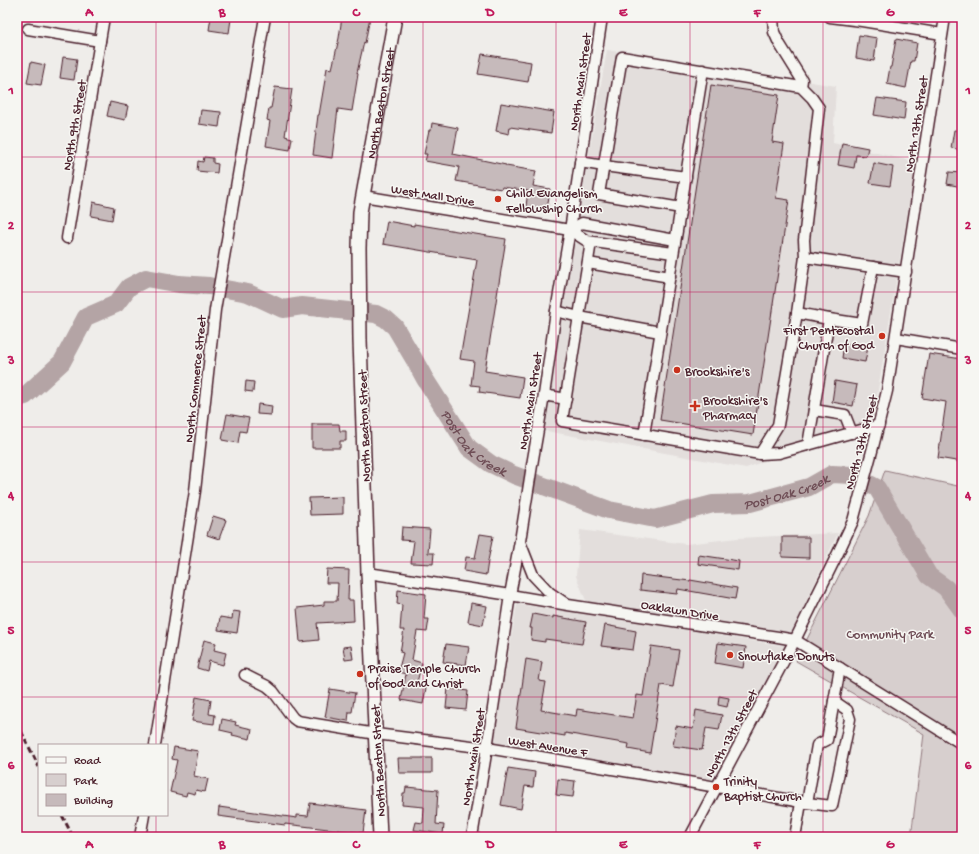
<svg xmlns="http://www.w3.org/2000/svg" width="979" height="854" font-family="'Gochi Hand',sans-serif">
	<rect width="100%" height="100%" fill="#efedea"/>
	<filter id="ink" filterUnits="userSpaceOnUse"><feTurbulence type="fractalNoise" baseFrequency=".025" numOctaves="2"/><feDisplacementMap in="SourceGraphic" scale="8" xChannelSelector="R" yChannelSelector="G"/><feConvolveMatrix kernelMatrix="1 2 1 2 8 2 1 2 1" color-interpolation-filters="sRGB"/></filter>
	<g filter="url(#ink)">
		<g fill="#e3dedc">
			<path d="M607,50L836,86L833,143L916,162L873,420L746,468L541,430Z"/>
			<path d="M580,530L686,544L738,538L838,533L790,636L587,603L576,576Z"/>
			<path d="M517,604L655,625L785,646L710,781L493,745Z"/>
		</g>
		<path fill="#d7cfce" stroke="#90777c" d="M885,470L962,487V837H911L924,734L796,661L869,516Z"/>
		<g fill="none" stroke-linecap="round" stroke-linejoin="round">
			<path stroke="#b4a4a5" stroke-width="18" id="s1" d="M17,398L25,396L62,362L86,317L116,304L129,287L146,278L179,284L209,286L248,293L283,309L302,306L376,314L386,319L395,327L414,359L425,379L469,448L491,464L514,475L609,510L655,519L713,504L750,503L809,487L832,474L852,475L877,488L929,576L946,588L962,610"/>
		</g>
		<g fill="#c6babb" stroke="#4a1f2b">
			<path d="M211,17L231,19L229,33L209,30Z"/>
			<path d="M342,17H370L365,43L364,42L357,73L358,74L352,111L338,109L332,158L313,155L318,115H319L327,68L332,69L339,38Z"/>
			<path d="M859,35L877,38L874,61L856,58Z"/>
			<path d="M896,39L917,43L914,61H911L906,88L887,84L890,67H891Z"/>
			<path d="M482,54L531,62L528,82L478,74Z"/>
			<path d="M63,57L77,59L74,80L60,78Z"/>
			<path d="M31,62L45,65L41,85L27,83Z"/>
			<path d="M711,85L779,95L772,142L784,144L776,198L789,200L753,435L660,420Z"/>
			<path d="M275,87L292,89L285,136L292,138L290,150L266,146L270,121L267,120L269,108H271Z"/>
			<path d="M877,98L906,102L904,120L874,115Z"/>
			<path d="M110,102L128,106L125,120L107,116Z"/>
			<path d="M501,103L554,112L551,133L510,127L509,134L496,131Z"/>
			<path d="M201,110L221,112L219,127L199,124Z"/>
			<path d="M432,123L458,128L453,154L506,165V166L536,171L533,186L550,189L547,210L526,206L528,191L502,187L501,189L456,181L459,167L425,161L427,154H424L429,130H431Z"/>
			<path d="M954,130L962,131V150L951,148Z"/>
			<path d="M842,143L868,148L866,156L856,155L854,168L838,165Z"/>
			<path d="M204,157L213,158V163L218,164L217,173L197,171L198,161L203,162Z"/>
			<path d="M874,163L893,167L890,186L870,183Z"/>
			<path d="M949,172L962,173V187L947,184Z"/>
			<path d="M93,202L114,207L112,220L91,216Z"/>
			<path d="M387,221L414,226V224L506,239L485,371L523,377L520,398L479,392L480,386L471,385L474,361L460,359L477,260L383,244Z"/>
			<path d="M844,344L868,347L865,362L842,358Z"/>
			<path d="M929,354L962,359V462L938,458L946,402L922,398Z"/>
			<path d="M246,381L254,382L253,392L245,391Z"/>
			<path d="M835,381L857,385L853,406L832,402Z"/>
			<path d="M258,404L272,406L271,415L257,414Z"/>
			<path d="M227,414L249,418L246,432L240,431L238,443L222,440Z"/>
			<path d="M312,424H339L340,431H346V441H340V448H312Z"/>
			<path d="M343,497V514L310,515L309,498Z"/>
			<path d="M213,516L226,520L219,539L207,535Z"/>
			<path d="M402,527L430,529L428,553H434L433,564L411,563L414,541L401,540Z"/>
			<path d="M480,534L493,536L488,561L486,575L464,571L466,557L475,558Z"/>
			<path d="M782,537H809V558L782,557Z"/>
			<path d="M699,555L739,561L738,570L698,564Z"/>
			<path d="M327,569L349,570L348,600H353L354,621L317,623L319,640L300,642L297,608L324,605V601H337L338,583H326Z"/>
			<path d="M641,575L690,581V580L737,588L735,599L678,589L677,594L640,590Z"/>
			<path d="M398,590L426,594L424,619H429L427,632L417,631L412,660L422,663L416,686L426,688L423,704L401,700L406,674L398,672L403,653L400,652L404,630H400L402,605L397,604Z"/>
			<path d="M471,603L487,606L483,625L468,622Z"/>
			<path d="M233,611L240,612L237,633L218,630L220,617L232,619Z"/>
			<path d="M533,614L553,618V616L586,622L582,644L545,639V642L531,640L532,628H530Z"/>
			<path d="M605,625L636,631L633,650L601,646Z"/>
			<path d="M204,640L216,643L214,650L226,653L223,665L209,661L207,671L197,668Z"/>
			<path d="M718,643L746,647L743,668L715,663Z"/>
			<path d="M446,644L469,647L466,665L443,662Z"/>
			<path d="M351,646L353,659L345,660L343,647Z"/>
			<path d="M651,646L679,650L673,687L661,685L650,753L628,749L629,744L565,733V736L516,728L526,659L542,662L539,681L546,682L541,710L576,716L577,709L633,718L637,695L643,696Z"/>
			<path d="M448,688L468,691L466,710L446,708Z"/>
			<path d="M330,689L355,693L352,712H349L348,721L325,717Z"/>
			<path d="M719,696L729,698L727,707L718,705Z"/>
			<path d="M196,697L211,700L209,714L215,715L214,724L192,721Z"/>
			<path d="M696,710L722,715L719,730L706,728L702,750L673,746L676,726L693,729Z"/>
			<path d="M222,719L236,722L235,725L252,729L250,739L232,735L233,733L220,730Z"/>
			<path d="M174,747L198,751L194,776L208,779L205,792L196,790L195,794L187,792L186,796L170,792L177,760L172,759Z"/>
			<path d="M398,758H432V773H399Z"/>
			<path d="M508,768L535,772L533,787L525,786L521,809L501,805Z"/>
			<path d="M558,779L575,781L573,797L556,795Z"/>
			<path d="M406,787L438,790L436,824L444,825L443,834L414,830L416,822L423,823L424,807L402,805L403,793H405Z"/>
			<path d="M310,803L366,810L363,833L285,824V825L218,816L219,807L297,818V815L308,816Z"/>
		</g>
		<g fill="none" stroke-linecap="round" stroke-linejoin="round">
			<defs>
				<g id="minor">
					<path d="M773,17L774,32L779,43L802,80L801,87"/>
					<path d="M830,17L862,21L942,34"/>
					<path d="M28,29L100,41"/>
					<path d="M580,162L604,166L686,177"/>
					<path d="M363,196L570,230L587,241L673,253"/>
					<path d="M681,208L599,194L622,57L801,87L812,98L819,108L804,240L805,257"/>
					<path d="M570,230L582,223L675,240"/>
					<path d="M67,238L104,17"/>
					<path d="M591,242L562,421L760,454L779,453L879,425"/>
					<path d="M588,263L670,277"/>
					<path d="M556,311L579,317L660,332"/>
					<path d="M797,313L829,319L808,445"/>
					<path d="M829,319L862,324L873,267"/>
					<path d="M896,338L962,349"/>
					<path d="M544,395L566,399"/>
					<path d="M814,410L845,415L852,433"/>
					<path d="M644,435L703,70"/>
					<path d="M760,454L778,425L797,313L805,257L906,272"/>
					<path d="M520,542L533,575L549,592L565,603"/>
					<path d="M368,573L510,595L568,605L778,637L795,640L962,744"/>
					<path d="M245,675L267,686L273,691L293,718L297,721L376,734L487,748L654,776L807,803L817,745L827,740L840,668"/>
					<path d="M155,745L195,491L215,310L265,17"/>
					<path d="M807,803L832,806L850,719L847,710L834,701"/>
					<path d="M140,837L144,815"/>
					<path d="M472,837L487,748L510,595L520,541L533,459L544,395L556,311L570,230L602,17"/>
					<path d="M690,837L795,640L838,553L853,521L872,451L887,391L945,17"/>
					<path d="M795,837L801,803"/>
				</g>
				<g id="major">
					<path id="s2" d="M380,837L368,573L360,340L359,248L360,212L395,17"/>
				</g>
			</defs>
			<use href="#minor" stroke="#4a1f2b" stroke-width="13"/>
			<use href="#major" stroke="#4a1f2b" stroke-width="16"/>
			<use href="#minor" stroke="#f6f6f2" stroke-width="10"/>
			<use href="#major" stroke="#f6f6f2" stroke-width="13"/>
			<g stroke="#4a1f2b" stroke-width="3" stroke-dasharray="6 3" stroke-linecap="butt">
				<path d="M17,723L39,767"/>
				<path d="M62,815L73,837"/>
			</g>
		</g>
	</g>
	<path fill="none" stroke="#c2185b" stroke-width="1" stroke-opacity="0.55" d="M156,17V745M289,17V837M423,17V837M556,17V837M690,17V837M823,17V837M17,157H962M17,292H962M17,427H962M17,562H962M17,697H962M156,815V837"/>
	<g fill="#c8321e" stroke="#f6f6f2" stroke-width="1.5">
		<circle cx="498" cy="199" r="4"/>
		<circle cx="882" cy="336" r="4"/>
		<circle cx="677" cy="370" r="4"/>
		<path d="M693 400h4v4h4v4h-4v4h-4v-4h-4v-4h4z"/>
		<circle cx="730" cy="655" r="4"/>
		<circle cx="360" cy="674" r="4"/>
		<circle cx="716" cy="787" r="4"/>
	</g>
	<g text-anchor="middle" stroke-width="3" stroke-linejoin="round" paint-order="stroke">
		<g font-size="13" fill="#4a1f2b" stroke="#f6f6f2">
			<text transform="translate(579 82) rotate(-82)" y="5">North Main Street</text>
			<text dy="5" stroke="none"><textPath href="#s2" startOffset="736">North Beaton Street</textPath></text>
			<text transform="translate(915 124) rotate(-81)" y="5">North 13th Street</text>
			<text transform="translate(73 125) rotate(-80)" y="5">North 9th Street</text>
			<text transform="translate(433 194) rotate(9)" y="5">West Mall Drive</text>
			<text transform="translate(194 379) rotate(-84)" y="5">North Commerce Street</text>
			<text transform="translate(529 401) rotate(-81)" y="5">North Main Street</text>
			<text transform="translate(363 426) rotate(-92)" y="5">North Beaton Street</text>
			<text transform="translate(860 442) rotate(-75)" y="5">North 13th Street</text>
			<text transform="translate(680 609) rotate(9)" y="5">Oaklawn Drive</text>
			<text transform="translate(730 733) rotate(-62)" y="5">North 13th Street</text>
			<text transform="translate(548 745) rotate(9)" y="5">West Avenue F</text>
			<text transform="translate(472 757) rotate(-81)" y="5">North Main Street</text>
			<text transform="translate(377 761) rotate(-93)" y="5">North Beaton Street</text>
		</g>
		<g font-size="13" fill="#4a1f2b" stroke="#f6f6f2" text-anchor="start">
			<text x="506" y="197">Child Evangelism<tspan x="506" dy="15">Fellowship Church</tspan></text>
			<text x="874" y="334" text-anchor="end">First Pentecostal<tspan x="874" dy="15">Church of God</tspan></text>
			<text x="685" y="375">Brookshire's</text>
			<text x="703" y="404">Brookshire's<tspan x="703" dy="15">Pharmacy</tspan></text>
			<text x="738" y="660">Snowflake Donuts</text>
			<text x="368" y="672">Praise Temple Church<tspan x="368" dy="15">of God and Christ</tspan></text>
			<text x="724" y="785">Trinity<tspan x="724" dy="15">Baptist Church</tspan></text>
		</g>
		<g font-size="13" fill="#6d4b54" stroke="#f6f6f2">
			<text x="890" y="638">Community Park</text>
		</g>
		<g font-size="14" font-style="italic" fill="#6f4e56" stroke="#f6f6f2">
			<text dy="5" stroke="none"><textPath href="#s1" startOffset="583">Post Oak Creek</textPath></text>
			<text dy="5" stroke="none"><textPath href="#s1" startOffset="919">Post Oak Creek</textPath></text>
		</g>
	</g>
	<rect width="979" height="854" fill="none" stroke="#f6f6f2" stroke-width="44"/>
	<rect x="38" y="744" width="130" height="72" fill="#f6f6f2" stroke="#b1a0a2"/>
	<rect x="46" y="757" width="20" height="6" fill="#f6f6f2" stroke="#b1a0a2"/>
	<text x="74" y="764" font-size="12" fill="#4a1f2b">Road</text>
	<rect x="46" y="774" width="20" height="12" fill="#d7cfce" stroke="#b1a0a2"/>
	<text x="74" y="784" font-size="12" fill="#4a1f2b">Park</text>
	<rect x="46" y="794" width="20" height="12" fill="#c6babb" stroke="#b1a0a2"/>
	<text x="74" y="804" font-size="12" fill="#4a1f2b">Building</text>
	<rect x="22" y="22" width="935" height="810" fill="none" stroke="#c2185b" stroke-width="1.5"/>
	<g font-size="13" text-anchor="middle" font-weight="bold" fill="#c2185b">
		<text x="89" y="16">A</text>
		<text x="222" y="16">B</text>
		<text x="356" y="16">C</text>
		<text x="490" y="16">D</text>
		<text x="623" y="16">E</text>
		<text x="757" y="16">F</text>
		<text x="890" y="16">G</text>
		<text x="11" y="94">1</text>
		<text x="968" y="94">1</text>
		<text x="11" y="229">2</text>
		<text x="968" y="229">2</text>
		<text x="11" y="364">3</text>
		<text x="968" y="364">3</text>
		<text x="11" y="499">4</text>
		<text x="968" y="499">4</text>
		<text x="11" y="634">5</text>
		<text x="968" y="634">5</text>
		<text x="11" y="769">6</text>
		<text x="968" y="769">6</text>
		<text x="89" y="848">A</text>
		<text x="222" y="848">B</text>
		<text x="356" y="848">C</text>
		<text x="490" y="848">D</text>
		<text x="623" y="848">E</text>
		<text x="757" y="848">F</text>
		<text x="890" y="848">G</text>
	</g>
</svg>
